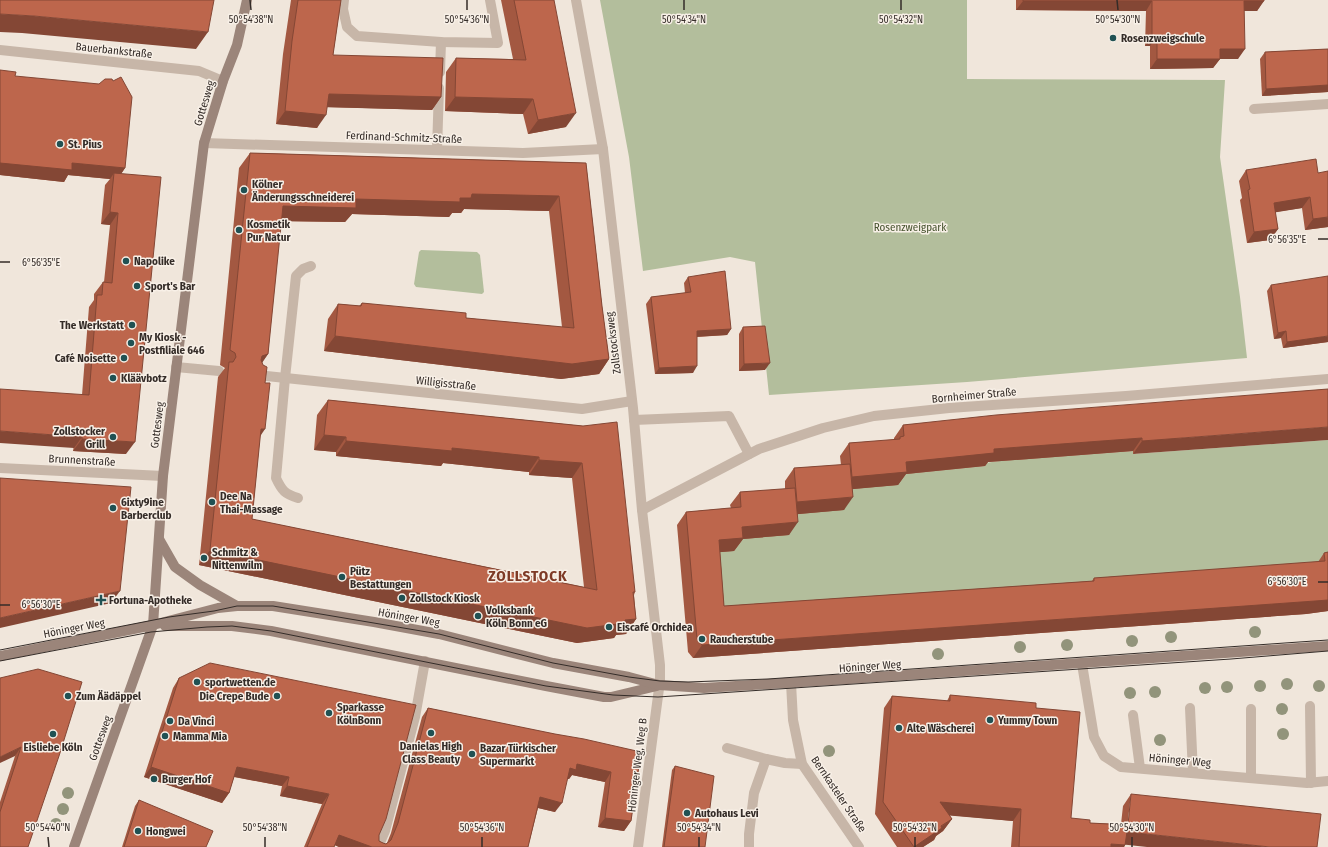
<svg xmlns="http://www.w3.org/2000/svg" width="1328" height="847" font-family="'Fira Sans Condensed',sans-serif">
	<rect width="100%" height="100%" fill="#f0e6db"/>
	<g fill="#b3be9c">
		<path d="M600,0H967V79L1225,80L1220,157L1240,297L1247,358L967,382L769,395L755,262L730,257L643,271L629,157Z"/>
		<path d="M421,250L477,252L480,255L484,292L482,294L416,287L414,284L419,252Z"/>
		<path d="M1328,440V564L714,619L710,553L733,540L842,490L897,472L914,473L985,466V463L999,461L1133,451V454Z"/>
	</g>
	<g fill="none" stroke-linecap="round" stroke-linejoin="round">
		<g stroke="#c7b6a8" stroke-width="10">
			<path d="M344,0L343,9L347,27L357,36L441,42L498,43L490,0"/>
			<path d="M440,72L441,42"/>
			<path d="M437,150L439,88"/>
			<path d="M634,420L729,416L749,454"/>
			<path d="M298,498C285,494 282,491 276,478L285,378L296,276L303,269L311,266"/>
			<path d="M1310,706L1311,783"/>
			<path d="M1190,708L1193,773"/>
			<path d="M1251,709V778"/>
			<path d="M1133,715L1140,768"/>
			<path d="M727,748L766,759"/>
			<path d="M378,847L385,831L415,717L425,661"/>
			<path d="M749,847V834L754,793L766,759L785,763L802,764"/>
		</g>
		<g stroke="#c7b6a8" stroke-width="10">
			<path d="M576,0L603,149L633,408L642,510L660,665V681L638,847"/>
			<path d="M0,50L199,71L223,81"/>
			<path d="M1254,109L1328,104"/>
			<path d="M204,143L523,153L603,149"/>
			<path d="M176,367L219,371"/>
			<path d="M257,375L582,409L632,401"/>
			<path d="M0,468L163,476"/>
			<path d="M642,510L759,449L823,428L874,416L949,408L1126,396L1328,379"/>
			<path d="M1082,664L1094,737L1104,756L1121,767L1307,783L1328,781"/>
			<path d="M791,683L793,720L802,764L859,847"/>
		</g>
		<g stroke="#9b857a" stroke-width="10">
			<path d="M159,539L175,567L200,585L237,606"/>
			<path d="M165,626H232L271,631L546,686L604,697H611L657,686"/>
			<path d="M0,656L153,625L218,608L237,606H273L374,622L439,634L553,663L629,677L659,685L704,688L848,679L1328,646"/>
			<path d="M74,847L153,625L163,476L204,143L223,81L237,45L247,0"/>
		</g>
		<g stroke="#342c28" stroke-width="1">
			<path d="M0,650L169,617L214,611L237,606H273L439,634L553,663L629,677L660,681L688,682L768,679L1328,640"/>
			<path d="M0,661L151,632L207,627L232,626L271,631L546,686L613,695L658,697L1231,659L1328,651"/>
		</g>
	</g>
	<g fill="#92947b">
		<circle cx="1255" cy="632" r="6"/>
		<circle cx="1171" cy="637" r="6"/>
		<circle cx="1132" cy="641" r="6"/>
		<circle cx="1067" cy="645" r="6"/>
		<circle cx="1020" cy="647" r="6"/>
		<circle cx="938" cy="654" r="6"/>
		<circle cx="1287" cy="684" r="6"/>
		<circle cx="1260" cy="686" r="6"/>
		<circle cx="1319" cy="686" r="6"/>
		<circle cx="1227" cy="687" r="6"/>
		<circle cx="1205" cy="688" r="6"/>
		<circle cx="1155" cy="692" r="6"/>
		<circle cx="1130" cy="693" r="6"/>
		<circle cx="1282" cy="709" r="6"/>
		<circle cx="1283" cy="734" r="6"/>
		<circle cx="1160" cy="740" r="6"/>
		<circle cx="829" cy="751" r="6"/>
		<circle cx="68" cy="793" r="6"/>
		<circle cx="63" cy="809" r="6"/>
		<circle cx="56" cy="824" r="6"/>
	</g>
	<g fill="#a35841">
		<path d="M291,0H341L333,55L441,97L432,110L327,107L317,128L276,124L283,54Z"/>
		<path d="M501,0H554L566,127L528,134L523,114L445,111L446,72L456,58L513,59Z"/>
		<path d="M1016,0H1264L1257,11H1244L1238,59H1220L1213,68L1150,69V46H1145L1146,11L1016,10Z"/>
		<path d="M1328,49V92L1262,96L1260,59L1265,52Z"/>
		<path d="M0,70L15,76L125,168L121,174L126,454L73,451L82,395L89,307L94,300V294L103,282H104L110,225L101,224L105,185L110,179L68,175L64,182L0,175Z"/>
		<path d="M250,153L586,163L602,306L609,359L599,374L561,379L324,351L328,319L338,304L359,306L362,303L466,318L562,327L549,211L464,209L461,213H452L449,217L352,214L345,222L281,221L268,354L262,362L260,437L252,519L584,587L572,478L529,475V472L443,463L441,466L336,456V452L314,450L317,415L328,400L583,426L635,592L634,595L636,619L626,634L616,635L614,638L577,643L199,565L218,377L225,368L220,365L239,168Z"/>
		<path d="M1246,170L1318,173L1328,227L1305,230L1302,208L1275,212L1278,229L1270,240L1247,243L1240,200L1242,198L1239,181Z"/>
		<path d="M688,277L731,329L727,335L697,337L693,373L655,374L646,304L651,297L685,293L684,283Z"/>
		<path d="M1271,285L1328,342L1283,348L1281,338L1274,339L1267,291Z"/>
		<path d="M743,327L765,370L739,371V334Z"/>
		<path d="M1328,389L1133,454V451L988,462L985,466L906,474L898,485L852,489L844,510L798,514L789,535L743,539L734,551L720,552L724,606L1092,581L1094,578L1318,562L1324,553L1328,552V611L1306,614L693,658L688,652L677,525L686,512L731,508L730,505L740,492L785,489V481L794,468L841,465L840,456L849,443L894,440V438L903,425Z"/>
		<path d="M38,669L0,847V802L15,756Z"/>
		<path d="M179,678L379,835V841L383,843L386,844L387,843L391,833L422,717L428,708L641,752L631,821L624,831L598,827L605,782L572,775L569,779H567L555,812L538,808L528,847H339L335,845L334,847H304L322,804L280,796L282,786L234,777L229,793L222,803L144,777L173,688Z"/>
		<path d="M950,695L1036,708L1071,818L1090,823L1121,824L1123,806L1131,794L1125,845L1124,847H1011L1013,821L949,815L952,819L943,831L936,836L934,840L923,847H897L875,814L884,708L892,696L947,701Z"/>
		<path d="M675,766L705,847H662L672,770Z"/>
		<path d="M139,800L206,847H122L135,806Z"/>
	</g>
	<g fill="#844735">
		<path d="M1023,1H1152L1146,11L1016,10Z"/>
		<path d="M1244,1H1264L1257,11H1238Z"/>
		<path d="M0,14L34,16L208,32L196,49L22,33L0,32Z"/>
		<path d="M1152,36H1157L1150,46H1145Z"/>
		<path d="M1220,49H1245L1238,59H1220L1213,68L1150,69L1157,59Z"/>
		<path d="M1328,85V92L1262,96L1266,89Z"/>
		<path d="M329,94L441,97L432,110L320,107Z"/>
		<path d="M455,97L533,99L523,114L445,111Z"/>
		<path d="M285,111L326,115L317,128L276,124Z"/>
		<path d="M576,113L566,127L528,134L538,120Z"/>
		<path d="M0,163H72L125,168L117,180L114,173L110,179L68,175L64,182L0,175Z"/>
		<path d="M472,194L559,196L549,211L464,209L461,213H452L449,217L352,214L345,222L272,221L283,206L356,199L460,198Z"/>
		<path d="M1310,197L1302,208L1266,214L1274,203Z"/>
		<path d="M110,212L118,213L110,225L101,224Z"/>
		<path d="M1328,217V227L1305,230L1313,219Z"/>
		<path d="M1278,229L1270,240L1247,243L1254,232Z"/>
		<path d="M731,329L727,335L692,337L697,331Z"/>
		<path d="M1286,331L1281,338L1274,339L1278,333Z"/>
		<path d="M335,336L609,359L599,374L561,379L324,351Z"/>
		<path d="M1328,336V342L1283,348L1287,342Z"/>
		<path d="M268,354L258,369L262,356Z"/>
		<path d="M770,363L765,370L739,371L744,364Z"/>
		<path d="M697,366L693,373L655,374L659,368Z"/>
		<path d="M1328,427V440L1133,454L1142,441Z"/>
		<path d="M261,429H265L255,444Z"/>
		<path d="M0,431L82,437L74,448L0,443Z"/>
		<path d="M324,435L346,437L336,452L314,450Z"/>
		<path d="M1142,438L1133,451L988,462L985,466L906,474L898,485L843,490L852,477L906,462L994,449Z"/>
		<path d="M82,439L135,442L126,454L73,451Z"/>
		<path d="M346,441L452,448L539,457L529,472L443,463L441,466L336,456Z"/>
		<path d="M539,460L582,463L572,478L529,475Z"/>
		<path d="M853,497L844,510L788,515L797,502Z"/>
		<path d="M798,522L789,535L743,539L734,551L710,553L719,540L742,527Z"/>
		<path d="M210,550L625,620L636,619L626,634L616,635L614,638L577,643L199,565Z"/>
		<path d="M120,591L111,603L0,628V618Z"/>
		<path d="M1328,600V611L1306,614L693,658L702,645Z"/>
		<path d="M21,747L15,756L0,763V757Z"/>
		<path d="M577,764L611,772L605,782L572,775L569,779L563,778L570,768Z"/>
		<path d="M151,767L229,793L222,803L144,777Z"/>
		<path d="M237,767L289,777L282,786L230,776Z"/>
		<path d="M287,786L329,794L322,804L280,796Z"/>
		<path d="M540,797L562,803L555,812L534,807Z"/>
		<path d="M940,802L1021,809L1013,821L932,814Z"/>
		<path d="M605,818L631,821L624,831L598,827Z"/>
		<path d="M952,819L943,831L936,836L934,840L923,847H914Z"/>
		<path d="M1127,832L1270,847H1147L1119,844Z"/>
		<path d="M339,835L372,847H339L332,844Z"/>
		<path d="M1111,844L1125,845L1124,847H1110Z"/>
	</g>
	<g fill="#bd664c" stroke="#844735">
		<path d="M0,0H214L208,32L34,16L0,14Z"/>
		<path d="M298,0H341L333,55L443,58L441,97L329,94L326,115L285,111L292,41Z"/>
		<path d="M514,0H554L576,113L538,120L533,99L455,97L456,58L526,60Z"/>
		<path d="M1023,0H1264V1H1244L1245,49H1220V59H1157V36H1152V1H1023Z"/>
		<path d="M1328,49V85L1266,89L1265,52Z"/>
		<path d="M0,70L16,72L15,76L99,84L105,79H112L113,81L121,77L132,97L125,168L72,163V170L0,163Z"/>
		<path d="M250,153L586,163L602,306L609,359L572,364L335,336L338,304L361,306L362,303L466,313V318L574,328L559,196L472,194L471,198H460V202L356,199V208L283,206L268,354L262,356L261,360L263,365L267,367L265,383H270L265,429H261L252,519L597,590L582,463L539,460V457L452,448V451L346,441V437L324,435L328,400L583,426L617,422L635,592H633L636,619L625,620V623L587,628L210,550L229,362H233L236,357L235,353L230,350Z"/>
		<path d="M1316,159L1318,173L1328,171V217L1313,219L1310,197L1274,203L1278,229L1254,232L1248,190L1250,189L1246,170Z"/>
		<path d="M114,173L161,177L135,442L82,439V437L0,431V389L89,395L97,295H102L103,282L112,283L118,213L110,212Z"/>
		<path d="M725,271L731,329L697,331V366L659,368L651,297L691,292L688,277Z"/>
		<path d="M1328,276V336L1287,342L1286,331L1278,333L1271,285Z"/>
		<path d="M765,326L770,363L744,364L743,327Z"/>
		<path d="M1328,389V427L1142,441V438L994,449V453L906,462L907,472L852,477L849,443L900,439V437L904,436L903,425L996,415Z"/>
		<path d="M850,464L853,497L797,502L794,468Z"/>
		<path d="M0,478L131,487L120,591L0,618Z"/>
		<path d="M795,488L798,522L742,527L743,538L719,540L724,606L1094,581V578L1325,561L1324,553L1328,552V600L1315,601L702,645L697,639L686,512L741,507L740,492Z"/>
		<path d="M210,663L416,705L386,819L379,835V841L383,843L386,844L391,840L398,823L428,708L555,734L584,739L641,752L631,821L605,818L611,772L577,764L576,770L570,768L562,803L540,797L528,847H372L339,835L334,847H307L329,794L287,786L289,777L237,767L229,793L151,767L179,678Z"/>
		<path d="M38,669L82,682L59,756L28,847H0V812L21,747L0,757V678Z"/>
		<path d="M950,695L1036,703V708L1080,712L1071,818L1090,820V823L1128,825L1131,794L1321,814L1317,847H1270L1127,832L1125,845L1111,844V847H1019L1021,809L940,802L952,819L941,826L942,828L914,847L883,802L892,696L950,701Z"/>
		<path d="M675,766L714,776L705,847H664Z"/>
		<path d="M139,800L213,831L206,847H124Z"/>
	</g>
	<path fill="none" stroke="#342c28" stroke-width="1.5" d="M250,0L251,10M467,0V10M684,0V10M901,0V10M1117,0L1118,10M1318,239H1328M0,262H10M1318,582H1328M0,605H10M48,837L49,847M265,837V847M482,837V847M699,837V847M915,837V847M1132,837V847"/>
	<g fill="#205153" stroke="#f8f0e7" stroke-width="1.5">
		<circle cx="1113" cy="38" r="4"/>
		<circle cx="60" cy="144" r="4"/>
		<circle cx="244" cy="190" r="4"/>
		<circle cx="239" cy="230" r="4"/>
		<circle cx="126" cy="261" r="4"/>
		<circle cx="137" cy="286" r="4"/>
		<circle cx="132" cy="325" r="4"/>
		<circle cx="131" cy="343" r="4"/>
		<circle cx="124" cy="358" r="4"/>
		<circle cx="113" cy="378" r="4"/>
		<circle cx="113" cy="437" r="4"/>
		<circle cx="212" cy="502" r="4"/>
		<circle cx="113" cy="508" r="4"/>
		<circle cx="204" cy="558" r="4"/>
		<circle cx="342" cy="577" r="4"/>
		<circle cx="402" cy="598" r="4"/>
		<path d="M99 594h4v4h4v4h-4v4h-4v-4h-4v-4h4z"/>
		<circle cx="478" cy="616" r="4"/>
		<circle cx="609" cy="627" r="4"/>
		<circle cx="702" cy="639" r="4"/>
		<circle cx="197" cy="682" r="4"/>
		<circle cx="68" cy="696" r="4"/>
		<circle cx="277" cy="696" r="4"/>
		<circle cx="329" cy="713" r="4"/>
		<circle cx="990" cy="720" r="4"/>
		<circle cx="170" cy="721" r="4"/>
		<circle cx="899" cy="728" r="4"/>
		<circle cx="431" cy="733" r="4"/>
		<circle cx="53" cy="734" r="4"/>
		<circle cx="165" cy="736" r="4"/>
		<circle cx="472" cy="754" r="4"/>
		<circle cx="154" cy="779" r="4"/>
		<circle cx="687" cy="813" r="4"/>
		<circle cx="138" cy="831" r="4"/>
	</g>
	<g text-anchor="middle" stroke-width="3" stroke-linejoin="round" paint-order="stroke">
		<g font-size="11" font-weight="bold" fill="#342c28" stroke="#f8f0e7" text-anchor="start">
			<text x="1121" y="42">Rosenzweigschule</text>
			<text x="68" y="148">St. Pius</text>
			<text x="252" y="188">Kölner<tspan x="252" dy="13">Änderungsschneiderei</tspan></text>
			<text x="247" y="228">Kosmetik<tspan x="247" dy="13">Pur Natur</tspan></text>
			<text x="134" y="265">Napolike</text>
			<text x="145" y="290">Sport's Bar</text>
			<text x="124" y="329" text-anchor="end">The Werkstatt</text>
			<text x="139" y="341">My Kiosk -<tspan x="139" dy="13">Postfiliale 646</tspan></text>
			<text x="116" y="362" text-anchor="end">Café Noisette</text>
			<text x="121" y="382">Kläävbotz</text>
			<text x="105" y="435" text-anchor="end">Zollstocker<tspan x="105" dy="13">Grill</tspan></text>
			<text x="220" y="500">Dee Na<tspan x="220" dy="13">Thai-Massage</tspan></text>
			<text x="121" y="506">6ixty9ine<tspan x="121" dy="13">Barberclub</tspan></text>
			<text x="212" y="556">Schmitz &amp;<tspan x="212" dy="13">Nittenwilm</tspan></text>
			<text x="350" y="575">Pütz<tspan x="350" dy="13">Bestattungen</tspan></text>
			<text x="410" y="602">Zollstock Kiosk</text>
			<text x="109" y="604">Fortuna-Apotheke</text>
			<text x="486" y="614">Volksbank<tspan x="486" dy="13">Köln Bonn eG</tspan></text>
			<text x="617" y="631">Eiscafé Orchidea</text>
			<text x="710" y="643">Raucherstube</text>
			<text x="205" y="686">sportwetten.de</text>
			<text x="76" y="700">Zum Äädäppel</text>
			<text x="269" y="700" text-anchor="end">Die Crepe Bude</text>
			<text x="337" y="711">Sparkasse<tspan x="337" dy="13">KölnBonn</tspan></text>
			<text x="998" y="724">Yummy Town</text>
			<text x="178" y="725">Da Vinci</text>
			<text x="907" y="732">Alte Wäscherei</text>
			<text x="173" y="740">Mamma Mia</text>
			<text x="431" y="750" text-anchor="middle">Danielas High<tspan x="431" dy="13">Class Beauty</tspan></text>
			<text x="53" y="751" text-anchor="middle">Eisliebe Köln</text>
			<text x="480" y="752">Bazar Türkischer<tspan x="480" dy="13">Supermarkt</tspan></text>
			<text x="162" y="783">Burger Hof</text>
			<text x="695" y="817">Autohaus Levi</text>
			<text x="146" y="835">Hongwei</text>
		</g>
		<g font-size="11" fill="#342c28" stroke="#f8f0e7">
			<text transform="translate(114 50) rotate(6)" y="4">Bauerbankstraße</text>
			<text transform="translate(204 103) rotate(-73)" y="4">Gottesweg</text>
			<text transform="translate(404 137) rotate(2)" y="4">Ferdinand-Schmitz-Straße</text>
			<text transform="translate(613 343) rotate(-97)" y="4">Zollstocksweg</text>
			<text transform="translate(446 383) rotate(6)" y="4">Willigisstraße</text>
			<text transform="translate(974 395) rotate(-5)" y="4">Bornheimer Straße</text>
			<text transform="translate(157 425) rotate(-83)" y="4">Gottesweg</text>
			<text transform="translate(82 460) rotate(3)" y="4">Brunnenstraße</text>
			<text transform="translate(409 617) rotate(10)" y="4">Höninger Weg</text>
			<text transform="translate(74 628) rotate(-11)" y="4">Höninger Weg</text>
			<text transform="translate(870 666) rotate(-4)" y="4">Höninger Weg</text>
			<text transform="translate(100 738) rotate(-70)" y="4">Gottesweg</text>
			<text transform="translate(1180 760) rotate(5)" y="4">Höninger Weg</text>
			<text transform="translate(637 765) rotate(-83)" y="4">Höninger Weg, Weg B</text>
			<text transform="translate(839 794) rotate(56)" y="4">Bernkasteler Straße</text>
		</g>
		<g font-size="11" fill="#45512d" stroke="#f8f0e7">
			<text x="910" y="231">Rosenzweigpark</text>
		</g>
		<g font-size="15" font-weight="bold" letter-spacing="1" fill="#7e3a26" stroke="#f8f0e7">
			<text x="528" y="581">ZOLLSTOCK</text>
		</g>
	</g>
	<g font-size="10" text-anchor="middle" fill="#342c28" stroke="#f8f0e7" stroke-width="3" stroke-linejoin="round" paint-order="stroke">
		<text x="251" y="23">50°54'38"N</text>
		<text x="467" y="23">50°54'36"N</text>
		<text x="684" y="23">50°54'34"N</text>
		<text x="901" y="23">50°54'32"N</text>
		<text x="1118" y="23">50°54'30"N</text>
		<text x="1287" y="243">6°56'35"E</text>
		<text x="41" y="266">6°56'35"E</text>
		<text x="1287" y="585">6°56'30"E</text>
		<text x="41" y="608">6°56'30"E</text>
		<text x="48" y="831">50°54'40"N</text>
		<text x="265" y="831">50°54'38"N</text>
		<text x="482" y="831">50°54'36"N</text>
		<text x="699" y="831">50°54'34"N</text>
		<text x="915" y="831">50°54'32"N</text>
		<text x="1132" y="831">50°54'30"N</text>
	</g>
</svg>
